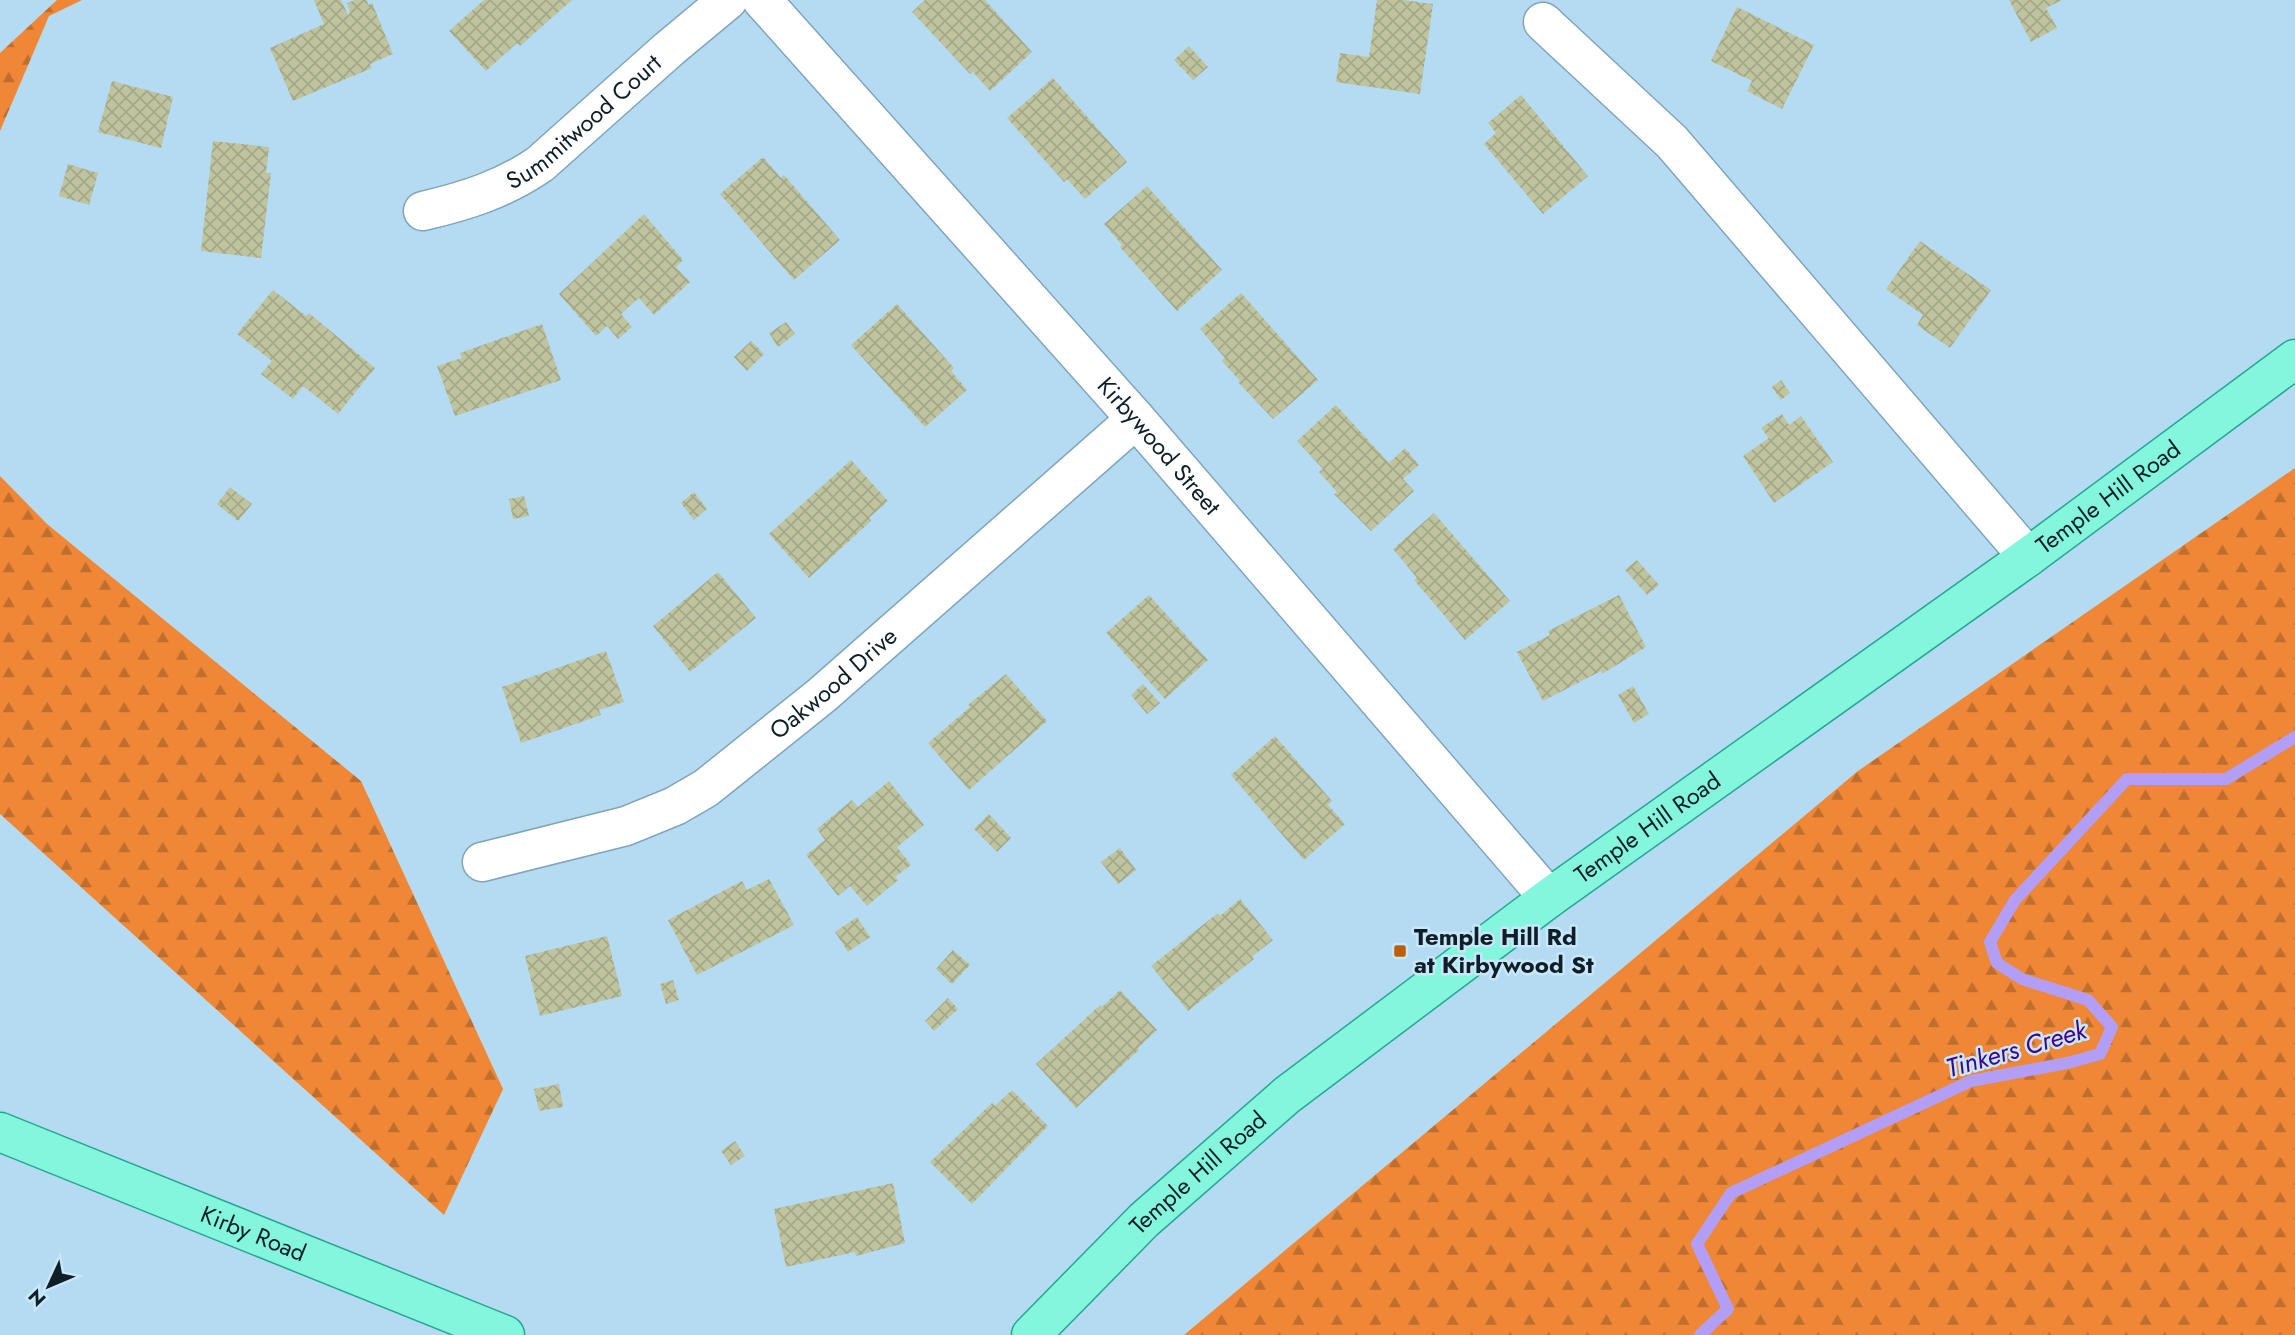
<svg xmlns="http://www.w3.org/2000/svg" width="2295" height="1335" font-family="Jost,sans-serif">
	<defs>
		<pattern id="forest-firs" width="22" height="20" patternUnits="userSpaceOnUse" patternTransform="scale(1.75)"><rect width="22" height="20" fill="#ef8737"/><path d="M5 1l3.5 6h-7zM16 11l3.5 6h-7z" fill="#c06e2e"/></pattern>
		<pattern id="building-cross-hatch" width="8" height="8" patternUnits="userSpaceOnUse" patternTransform="scale(1.75)"><rect width="8" height="8" fill="#bfc49f"/><path d="M0 0l8 8M0 8l8-8" fill="none" stroke="#a3a889"/></pattern>
	</defs>
	<rect width="100%" height="100%" fill="#b4dbf2"/>
	<g fill="url(#forest-firs)">
		<path d="M57,0H82L49,16L0,131V53Z"/>
		<path d="M2295,468V1335H1184L1858,771Z"/>
		<path d="M0,476L47,524L361,781L503,1089L444,1215L0,814Z"/>
	</g>
	<g fill="none" stroke-linecap="round" stroke-linejoin="round">
		<path stroke="#b39ef5" stroke-width="12" d="M1700,1335L1728,1309L1697,1244L1731,1193L1971,1081L2067,1063L2100,1054L2112,1027L2088,1000L2022,979L1997,963L1990,942L2015,900L2127,779H2226L2295,737"/>
	</g>
	<g fill="url(#building-cross-hatch)">
		<path d="M314,0H341L348,15L350,13L347,3L355,0H367L368,5L372,3L393,54L370,64L372,68L293,101L270,48L324,24Z"/>
		<path d="M484,0H572L520,46L517,43L486,71L449,31Z"/>
		<path d="M925,0H985L1032,52L990,91L973,72L970,74L912,12Z"/>
		<path d="M1377,0H1403L1433,4L1420,94L1336,82L1340,53L1369,57Z"/>
		<path d="M2009,0H2062L2046,8L2057,28L2031,42Z"/>
		<path d="M1737,7L1814,45L1782,109L1747,91L1752,81L1711,61Z"/>
		<path d="M1189,46L1208,67L1193,80L1174,60Z"/>
		<path d="M1053,78L1127,162L1085,199L1067,179L1064,182L1007,118Z"/>
		<path d="M112,81L173,97L161,148L98,132Z"/>
		<path d="M1521,95L1588,176L1543,214L1484,144L1496,133L1488,123Z"/>
		<path d="M213,141L269,147L266,173H271L261,258L201,251Z"/>
		<path d="M763,157L781,178L784,175L840,240L794,280L720,194Z"/>
		<path d="M68,164L98,173L89,205L59,196Z"/>
		<path d="M1147,186L1222,270L1177,311L1120,247L1122,245L1104,224Z"/>
		<path d="M644,214L683,260L676,267L690,282L654,315L639,298L621,314L632,327L618,339L607,326L596,336L559,294Z"/>
		<path d="M1920,241L1991,290L1950,348L1917,325L1923,315L1886,289Z"/>
		<path d="M273,290L306,316L309,313L375,368L338,414L303,386L293,399L261,374L272,361L237,334Z"/>
		<path d="M1241,293L1318,380L1273,419L1238,382L1240,381L1222,361L1225,358L1200,329Z"/>
		<path d="M897,304L954,368L951,371L967,390L925,427L851,345Z"/>
		<path d="M786,322L795,334L778,347L769,333Z"/>
		<path d="M542,324L561,380L455,416L437,366L462,358L460,353Z"/>
		<path d="M751,341L764,354L747,371L734,357Z"/>
		<path d="M1781,380L1790,393L1781,400L1772,387Z"/>
		<path d="M1336,405L1389,463L1405,448L1419,465L1403,479L1414,491L1371,531L1334,494L1337,492L1319,472L1323,469L1297,441Z"/>
		<path d="M1782,414L1789,425L1801,416L1833,462L1774,503L1743,456L1769,438L1761,428Z"/>
		<path d="M851,460L888,501L869,518L871,521L809,578L769,534Z"/>
		<path d="M230,487L252,504L238,521L217,504Z"/>
		<path d="M694,492L707,509L694,520L681,503Z"/>
		<path d="M524,496L529,516L513,519L509,499Z"/>
		<path d="M1434,513L1510,601L1465,640L1414,580L1417,578L1393,549Z"/>
		<path d="M1637,560L1659,585L1647,595L1625,570Z"/>
		<path d="M718,572L756,618L690,672L653,626Z"/>
		<path d="M1149,595L1208,660L1165,699L1106,633Z"/>
		<path d="M1619,595L1646,647L1602,674L1601,671L1543,701L1517,652L1550,635L1548,631Z"/>
		<path d="M606,651L624,702L599,710L601,715L521,743L502,687Z"/>
		<path d="M1006,674L1047,721L969,790L928,743L970,707L968,705Z"/>
		<path d="M1143,684L1160,703L1147,714L1131,695Z"/>
		<path d="M1633,686L1649,714L1634,723L1618,695Z"/>
		<path d="M1275,736L1332,801L1328,805L1345,824L1304,860L1231,775Z"/>
		<path d="M889,781L924,825L897,847L911,865L895,877L898,880L867,906L850,886L838,896L806,855L825,840L817,829L852,800L858,807Z"/>
		<path d="M989,814L1011,838L997,852L974,829Z"/>
		<path d="M1120,848L1136,870L1118,884L1101,862Z"/>
		<path d="M769,879L794,925L697,975L668,920L742,881L747,890Z"/>
		<path d="M1240,899L1273,940L1252,957L1254,959L1188,1011L1151,966L1218,913L1220,916Z"/>
		<path d="M857,917L870,937L848,952L835,932Z"/>
		<path d="M607,936L622,996L540,1016L525,956Z"/>
		<path d="M953,950L970,965L952,984L936,969Z"/>
		<path d="M673,980L679,1000L666,1004L660,984Z"/>
		<path d="M1120,990L1157,1030L1138,1048L1139,1050L1076,1108L1036,1064L1100,1005L1102,1007Z"/>
		<path d="M948,998L958,1009L934,1031L925,1021Z"/>
		<path d="M559,1084L563,1107L539,1111L534,1089Z"/>
		<path d="M1012,1090L1048,1126L972,1204L930,1162L992,1103L995,1106Z"/>
		<path d="M735,1141L745,1156L731,1165L721,1151Z"/>
		<path d="M893,1183L905,1243L856,1256L855,1252L786,1267L774,1209Z"/>
	</g>
	<g fill="none" stroke-linecap="round" stroke-linejoin="round">
		<defs>
			<g id="minor">
				<path id="s1" d="M762,0L1136,419L1549,898"/>
				<path d="M1543,22L1672,142L2028,557"/>
				<path id="s2" d="M423,211C466,201 504,189 540,164L669,49L728,0"/>
				<path id="s3" d="M482,862L626,826L675,806L706,788L822,695L1136,419"/>
			</g>
			<g id="major">
				<path id="s4" d="M0,1132L505,1335"/>
				<path id="s5" d="M1031,1335L1144,1220L1287,1095L1549,898L2028,557L2295,359"/>
			</g>
		</defs>
		<use href="#minor" stroke="#80a5bb" stroke-width="41"/>
		<use href="#major" stroke="#26a790" stroke-width="41"/>
		<use href="#minor" stroke="#fff" stroke-width="38"/>
		<use href="#major" stroke="#84f6de" stroke-width="38"/>
	</g>
	<rect fill="#ba5f05" stroke="#c8e7fa" stroke-width="2.5" x="1393" y="944" width="14" height="14" rx="3.5"/>
	<g text-anchor="middle" stroke-width="5" stroke-linejoin="round" paint-order="stroke">
		<g font-size="24" fill="#101f27" stroke="#c8e7fa">
			<text dy="8" stroke="none"><textPath href="#s2" startOffset="187">Summitwood Court</textPath></text>
			<text dy="8" stroke="none"><textPath href="#s1" startOffset="597">Kirbywood Street</textPath></text>
			<text dy="8" stroke="none"><textPath href="#s5" startOffset="1367">Temple Hill Road</textPath></text>
			<text dy="8" stroke="none"><textPath href="#s3" startOffset="402">Oakwood Drive</textPath></text>
			<text dy="8" stroke="none"><textPath href="#s5" startOffset="800">Temple Hill Road</textPath></text>
			<text dy="8" stroke="none"><textPath href="#s5" startOffset="233">Temple Hill Road</textPath></text>
			<text dy="8" stroke="none"><textPath href="#s4" startOffset="273">Kirby Road</textPath></text>
		</g>
		<g font-size="24" font-weight="bold" fill="#101f27" stroke="#c8e7fa" text-anchor="start">
			<text x="1414" y="945">Temple Hill Rd<tspan x="1414" dy="28">at Kirbywood St</tspan></text>
		</g>
		<g font-size="26" font-style="italic" fill="#43018b" stroke="#c8e7fa">
			<text transform="translate(2016 1049) rotate(-16)" y="9">Tinkers Creek</text>
		</g>
	</g>
	<g transform="translate(49 1286) rotate(226)" stroke="#c8e7fa" stroke-width="5" paint-order="stroke">
	<path d="M0-5L12 26L0 18L-12 26Z" fill="#101f27"/>
	<text y="-10" font-size="19" font-weight="bold" text-anchor="middle" fill="#101f27">N</text>
	</g>
</svg>
